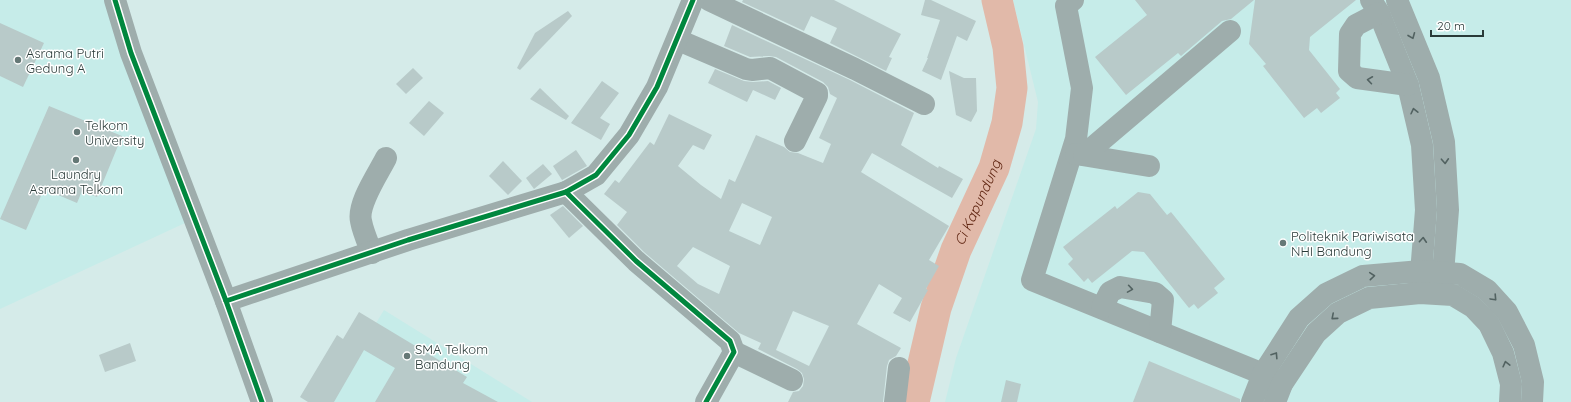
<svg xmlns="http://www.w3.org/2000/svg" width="1571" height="402" font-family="Quicksand,sans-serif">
	<rect width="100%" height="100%" fill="#d5ebe9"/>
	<g fill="#c6ece9">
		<path d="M0,0H110L185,223L0,309Z"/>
		<path d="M1013,0H1571V402H945L956,358L1036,129L1038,102Z"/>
		<path d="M384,310L532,402H328Z"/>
	</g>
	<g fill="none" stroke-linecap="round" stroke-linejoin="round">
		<path stroke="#e1b9a9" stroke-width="31" id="s1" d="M914,402L936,308L956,250L994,168L1007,123L1012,88L1008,47L997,0"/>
	</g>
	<g fill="#b8cac9" fill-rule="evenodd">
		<path d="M743,0H834L901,34L889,57L892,58L886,71L830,43L837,28L811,16L804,31L742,2Z"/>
		<path d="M925,0H931L976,21L967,41L957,36L941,80L922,71L928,58H927L940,20L921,15Z"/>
		<path d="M1135,0H1254L1231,19L1222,21L1181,56L1178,53L1126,95L1095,57L1147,15Z"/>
		<path d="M1255,0H1356L1310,37L1309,50L1340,89L1336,93L1340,98L1321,113L1317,108L1304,118L1263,66L1266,64L1249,44Z"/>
		<path d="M568,11L572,16L520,70L517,68L535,33Z"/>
		<path d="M0,23L44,43L23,87L0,76Z"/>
		<path d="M732,25L850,80L914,113L901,145L938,168L939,166L963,179L952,198L872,153L861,172L949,226L929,260L939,266L926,289L928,290L910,322L893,313L902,298L879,284L857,324L901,348L896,356L889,360L887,366L883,402H788L793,392L799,391L803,386L804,379L802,373L797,369L758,349L761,343L739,333L644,252L617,225L627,212L604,194L615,180L619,183L650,142L654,145L669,114L712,135L704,150L693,145L678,166L701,185L721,199L729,179L735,182L756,135L784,147L790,152L798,153L823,163L831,144L819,138L837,98L830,94L828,87L823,82L776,57L769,56L750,57L724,46ZM742,203L772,217L760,245L729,231ZM693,247L730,266L719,294L698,284L677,266ZM793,311L829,326L809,366L776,350Z"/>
		<path d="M413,68L423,78L406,94L396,84Z"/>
		<path d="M715,69L744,81L753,82L768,81L781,88L775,100L753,90L747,102L708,83Z"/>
		<path d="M949,71L964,78H976L977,111L971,122L956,115Z"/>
		<path d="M602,81L619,93L600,118L610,124L601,140L571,123Z"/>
		<path d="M540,88L569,116L566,120L530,99Z"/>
		<path d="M429,101L444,113L424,136L409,123Z"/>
		<path d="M49,106L122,136L97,197L82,191L77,203L44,189L26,230L0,219Z"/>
		<path d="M576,150L587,166L562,180L553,166Z"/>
		<path d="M503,161L522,181L508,195L489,176Z"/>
		<path d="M543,164L552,174L534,189L526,178Z"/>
		<path d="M1138,192L1150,194L1167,215L1171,212L1225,279L1214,288L1218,293L1198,309L1194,304L1189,308L1144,252L1132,251L1092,283L1088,278L1084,282L1068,264L1073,259L1063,247L1115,206L1117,209Z"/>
		<path d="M563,206L583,226L569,238L550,215Z"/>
		<path d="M359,312L467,377L463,383L498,402H375L395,368L364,350L334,402H308L300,397L337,335L343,339Z"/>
		<path d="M130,343L136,361L105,372L99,355Z"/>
		<path d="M1149,361L1240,399V402H1133Z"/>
		<path d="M1006,380L1021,384L1017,402H1001Z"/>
	</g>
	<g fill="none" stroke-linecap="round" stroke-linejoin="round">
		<g stroke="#9eadac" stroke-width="22">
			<path d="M115,0L131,53L226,301L262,402"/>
			<path d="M709,0L855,69L924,104"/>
			<path d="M1073,0L1066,6L1082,88L1076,139L1032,280L1263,374L1282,384"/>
			<path d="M1371,0L1379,13L1408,85L1422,145L1426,210L1420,286"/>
			<path d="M1397,0L1429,78L1444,142L1448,210L1442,286"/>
			<path d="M1379,13L1356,25L1350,34L1349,71L1357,78L1408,85"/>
			<path d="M678,40L746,69L752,70L770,68L817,93V96L795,141"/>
			<path d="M1076,154L1149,166"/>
			<path d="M1084,155L1230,31"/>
			<path d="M566,192L636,261L730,341L734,352L706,402"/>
			<path d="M372,253C368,243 363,232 361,221C357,204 378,174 386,158"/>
			<path d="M226,301L408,240L566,192L596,175L629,135L657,87L693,0"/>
			<path d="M1102,308L1110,292L1120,287L1155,293L1163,300L1160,332"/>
			<path d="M734,352L792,380"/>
			<path d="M895,402L899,368"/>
			<path d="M1252,402L1263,374L1299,318L1326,294L1363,276L1421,271L1460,274L1487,290L1507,312L1524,345L1533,382L1532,402"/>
			<path d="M1275,402L1282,384L1316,333L1338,313L1369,298L1420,293L1453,295L1473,307L1489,324L1503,353L1511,384L1510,402"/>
		</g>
		<defs>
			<g id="cycleway">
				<path d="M115,0L131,53L226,301L262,402"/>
				<path d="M566,192L636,261L730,341L734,352L706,402"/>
				<path d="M226,301L408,240L566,192L596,175L629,135L657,87L693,0"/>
			</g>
		</defs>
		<use href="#cycleway" stroke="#fff" stroke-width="8"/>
		<use href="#cycleway" stroke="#00873e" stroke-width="5"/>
	</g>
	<defs><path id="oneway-chevron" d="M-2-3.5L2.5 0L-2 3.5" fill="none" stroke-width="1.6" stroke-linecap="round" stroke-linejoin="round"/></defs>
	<g stroke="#526261">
		<use href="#oneway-chevron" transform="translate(1412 36) rotate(68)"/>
		<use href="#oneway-chevron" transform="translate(1370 80) rotate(-172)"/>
		<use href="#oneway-chevron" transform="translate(1414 111) rotate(-103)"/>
		<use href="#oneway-chevron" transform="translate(1445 161) rotate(87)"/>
		<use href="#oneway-chevron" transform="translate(1423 240) rotate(-86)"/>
		<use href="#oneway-chevron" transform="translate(1372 276) rotate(-5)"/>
		<use href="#oneway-chevron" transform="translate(1130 289) rotate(9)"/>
		<use href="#oneway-chevron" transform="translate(1494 298) rotate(47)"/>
		<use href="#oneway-chevron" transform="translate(1334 317) rotate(139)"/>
		<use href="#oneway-chevron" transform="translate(1275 355) rotate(-57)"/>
		<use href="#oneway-chevron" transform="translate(1506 364) rotate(-104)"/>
	</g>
	<g fill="#657876" stroke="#fff" stroke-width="1.5">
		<circle cx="18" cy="60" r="4"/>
		<circle cx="77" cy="132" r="4"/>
		<circle cx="76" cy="160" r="4"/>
		<circle cx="1283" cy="243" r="4"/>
		<circle cx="407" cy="356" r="4"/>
	</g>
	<g text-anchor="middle" stroke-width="3" stroke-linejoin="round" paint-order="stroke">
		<g font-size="13" fill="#293a38" stroke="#fff" text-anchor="start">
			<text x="26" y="58">Asrama Putri<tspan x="26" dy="15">Gedung A</tspan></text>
			<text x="85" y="130">Telkom<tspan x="85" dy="15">University</tspan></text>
			<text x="76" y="179" text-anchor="middle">Laundry<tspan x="76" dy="15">Asrama Telkom</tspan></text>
			<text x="1291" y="241">Politeknik Pariwisata<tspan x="1291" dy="15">NHI Bandung</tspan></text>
			<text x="415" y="354">SMA Telkom<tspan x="415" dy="15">Bandung</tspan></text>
		</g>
		<g font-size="14" font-style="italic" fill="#5a1f0b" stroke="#fff">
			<text dy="5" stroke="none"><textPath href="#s1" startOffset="210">Ci Kapundung</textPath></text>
		</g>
	</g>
	<path d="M1431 30v6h52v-6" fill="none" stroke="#293a38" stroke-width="2"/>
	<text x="1437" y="30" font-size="12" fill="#293a38" stroke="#ffffff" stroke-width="3" paint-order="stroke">20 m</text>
</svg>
